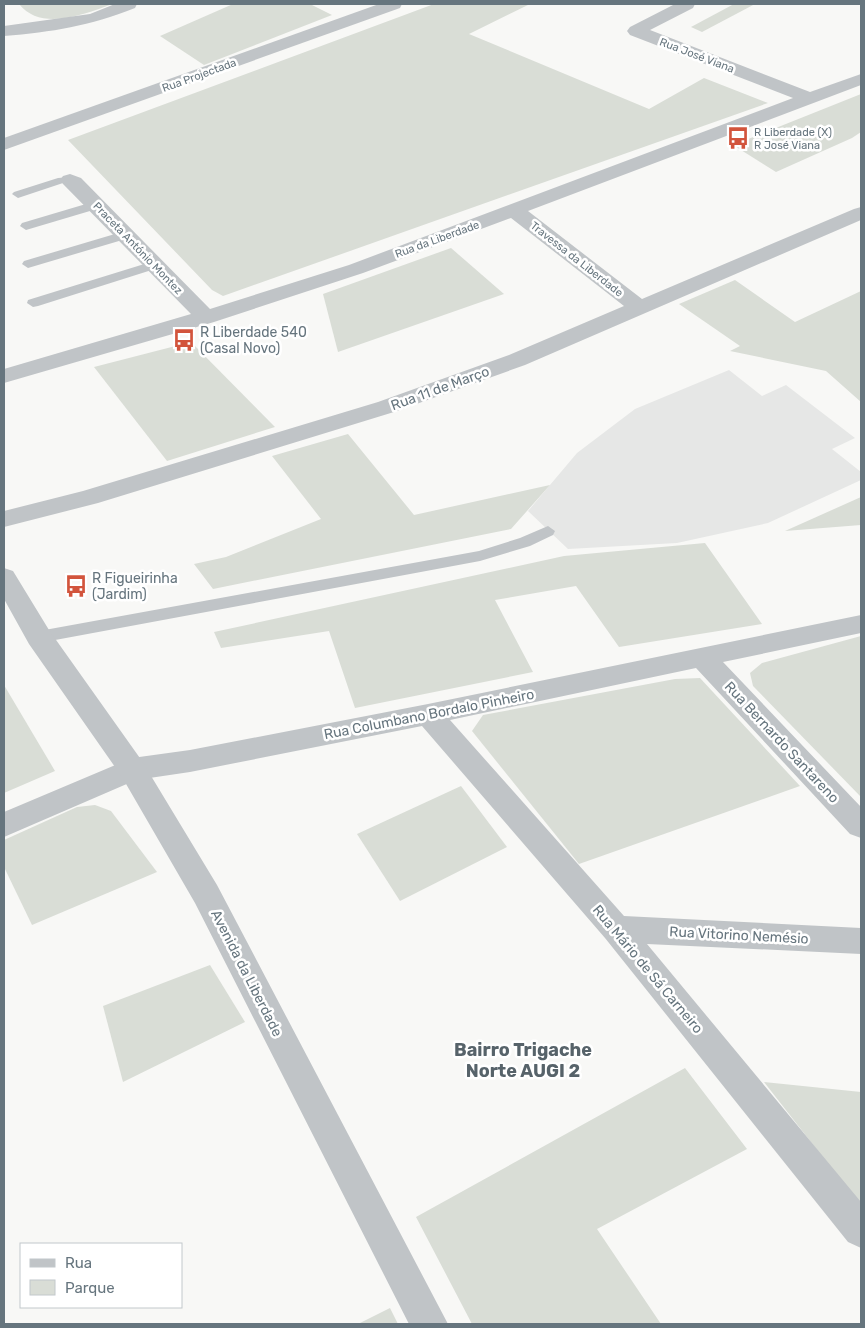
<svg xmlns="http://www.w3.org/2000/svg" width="865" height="1328" font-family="Rubik,sans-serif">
	<rect width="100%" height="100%" fill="#f8f8f6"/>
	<path fill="#e6e7e6" d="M729,370L762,396L786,385L855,438L832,449L861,472V480L768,523L677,543L568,549L528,511L577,453L635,409Z"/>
	<g fill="#d9ddd6">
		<path d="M19,4H112C85,14 41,32 19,4Z"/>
		<path d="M233,4H310L332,15L204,65L160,36Z"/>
		<path d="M434,4H530L469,34L649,109L704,78L768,103L223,296L212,290L68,140Z"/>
		<path d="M734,4H755L702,32L691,27Z"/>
		<path d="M861,94V132L852,138L776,172L733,145Z"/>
		<path d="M451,248L504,294L338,352L323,294Z"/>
		<path d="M735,280L795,322L861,291V402L826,371L730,351L740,346L679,304Z"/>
		<path d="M191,342L275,427L167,461L94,367Z"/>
		<path d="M348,434L414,515L550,485L511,529L213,589L194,564L226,557L321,519L272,456Z"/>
		<path d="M861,497V525L785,531Z"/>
		<path d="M705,543L762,624L619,647L576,586L495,600L533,672L355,708L329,631L221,648L214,632L564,556Z"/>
		<path d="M861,636V797L753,686L750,673L762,663Z"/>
		<path d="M700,678L800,786L579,864L472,731L483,715L675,679Z"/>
		<path d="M4,685L55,771L4,793Z"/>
		<path d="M461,786L507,847L400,901L357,834Z"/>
		<path d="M95,805L111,811L157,872L32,925L4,867V840L77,807Z"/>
		<path d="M210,965L245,1022L123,1082L103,1006Z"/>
		<path d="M685,1068L747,1149L597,1229L661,1324H472L416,1217Z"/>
		<path d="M764,1082L861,1092V1206Z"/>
		<path d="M390,1308L398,1324H358Z"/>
	</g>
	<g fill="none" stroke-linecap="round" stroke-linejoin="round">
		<g fill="#c0c4c7" fill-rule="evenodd">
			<path d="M70,177L74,178V182L63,183L18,198L12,194L14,192L58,178Z"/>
			<path d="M96,201L100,202V208L26,230L20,226L22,223Z"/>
			<path d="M125,231L129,232L131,235L129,238L28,268L22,264L24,261Z"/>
			<path d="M154,261L160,265L158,268L38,306L33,307L27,303L28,300Z"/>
			<path d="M548,526L555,531L553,535L530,546L480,561L39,643L33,641L31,637L33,633L39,631L479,551L520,538Z"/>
		</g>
		<g fill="#c0c4c7" fill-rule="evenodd">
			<path d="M115,4H137L135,8C89,26 53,32 4,36V26L90,14Z"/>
			<path d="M379,4H402L400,8L4,150V138Z"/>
			<path d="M675,4H695L693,8L650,30L810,92L861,74V85L528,211L642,299L854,209L861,207V220L525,365L394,412L98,503L4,527V511L83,491L378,402L509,355L624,306L511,218L363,273L214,322L4,383V369L191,314L63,184L60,180L63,176L70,174L81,178L210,309L349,265L793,98L630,35L627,31L630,27Z"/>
			<path d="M861,615V633L723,662L861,807V838L850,834L696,668L450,720L624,916L861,928V954L647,944L861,1202V1248L848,1242L605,938L422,726L190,772L136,780L4,837V812L132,758L190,750L428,704Z"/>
		</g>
		<path fill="#c0c4c7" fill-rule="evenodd" d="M4,568L13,571L49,630L142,761L217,885L448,1324H409L195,903L122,777L29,644L4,599Z"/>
	</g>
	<defs>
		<symbol id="bus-bare" viewBox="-9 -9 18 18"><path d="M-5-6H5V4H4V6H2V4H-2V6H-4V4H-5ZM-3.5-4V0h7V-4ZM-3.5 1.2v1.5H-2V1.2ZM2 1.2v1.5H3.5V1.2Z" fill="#d2543c" stroke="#fff" stroke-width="2.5" paint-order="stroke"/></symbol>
	</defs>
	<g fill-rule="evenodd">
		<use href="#bus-bare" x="722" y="122" width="32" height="32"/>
		<use href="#bus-bare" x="168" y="324" width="32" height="32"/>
		<use href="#bus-bare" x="60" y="570" width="32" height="32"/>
	</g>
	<g text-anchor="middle" stroke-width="5" stroke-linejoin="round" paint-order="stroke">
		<g font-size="11" fill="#66757e" stroke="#fff">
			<text transform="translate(697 55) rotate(21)" y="4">Rua José Viana</text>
			<text transform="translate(199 75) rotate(-20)" y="4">Rua Projectada</text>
			<text transform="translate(437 239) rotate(-20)" y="4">Rua da Liberdade</text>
			<text transform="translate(138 248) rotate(46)" y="4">Praceta António Montez</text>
			<text transform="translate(577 259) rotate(38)" y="4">Travessa da Liberdade</text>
		</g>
		<g font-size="11" fill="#66757e" stroke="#fff" text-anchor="start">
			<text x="754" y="136">R Liberdade (X)<tspan x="754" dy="13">R José Viana</tspan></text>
		</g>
		<g font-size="14" fill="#66757e" stroke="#fff" text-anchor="start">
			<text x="200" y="337">R Liberdade 540<tspan x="200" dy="16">(Casal Novo)</tspan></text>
			<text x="92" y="583">R Figueirinha<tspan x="92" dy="16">(Jardim)</tspan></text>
		</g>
		<g font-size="14" fill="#66757e" stroke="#fff">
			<text transform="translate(440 388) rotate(-20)" y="5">Rua 11 de Março</text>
			<text transform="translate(429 714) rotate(-11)" y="5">Rua Columbano Bordalo Pinheiro</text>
			<text transform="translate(782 742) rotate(47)" y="5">Rua Bernardo Santareno</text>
			<text transform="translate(739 935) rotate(3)" y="5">Rua Vitorino Nemésio</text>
			<text transform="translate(648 969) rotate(50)" y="5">Rua Mário de Sá Carneiro</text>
			<text transform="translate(247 973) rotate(63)" y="5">Avenida da Liberdade</text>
		</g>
		<g font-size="18" font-weight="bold" fill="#57636a" stroke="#fff">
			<text x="523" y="1056">Bairro Trigache<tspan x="523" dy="21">Norte AUGI 2</tspan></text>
		</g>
	</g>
	<rect width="865" height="1328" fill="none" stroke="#66757e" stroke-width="10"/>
	<rect x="20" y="1243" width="162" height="65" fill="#ffffff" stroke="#c2c8cb"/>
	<rect x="30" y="1259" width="25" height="8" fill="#c0c4c7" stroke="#c2c8cb"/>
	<text x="65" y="1268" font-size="15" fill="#66757e">Rua</text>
	<rect x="30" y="1280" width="25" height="15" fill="#d9ddd6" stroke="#c2c8cb"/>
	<text x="65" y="1293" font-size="15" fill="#66757e">Parque</text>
</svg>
